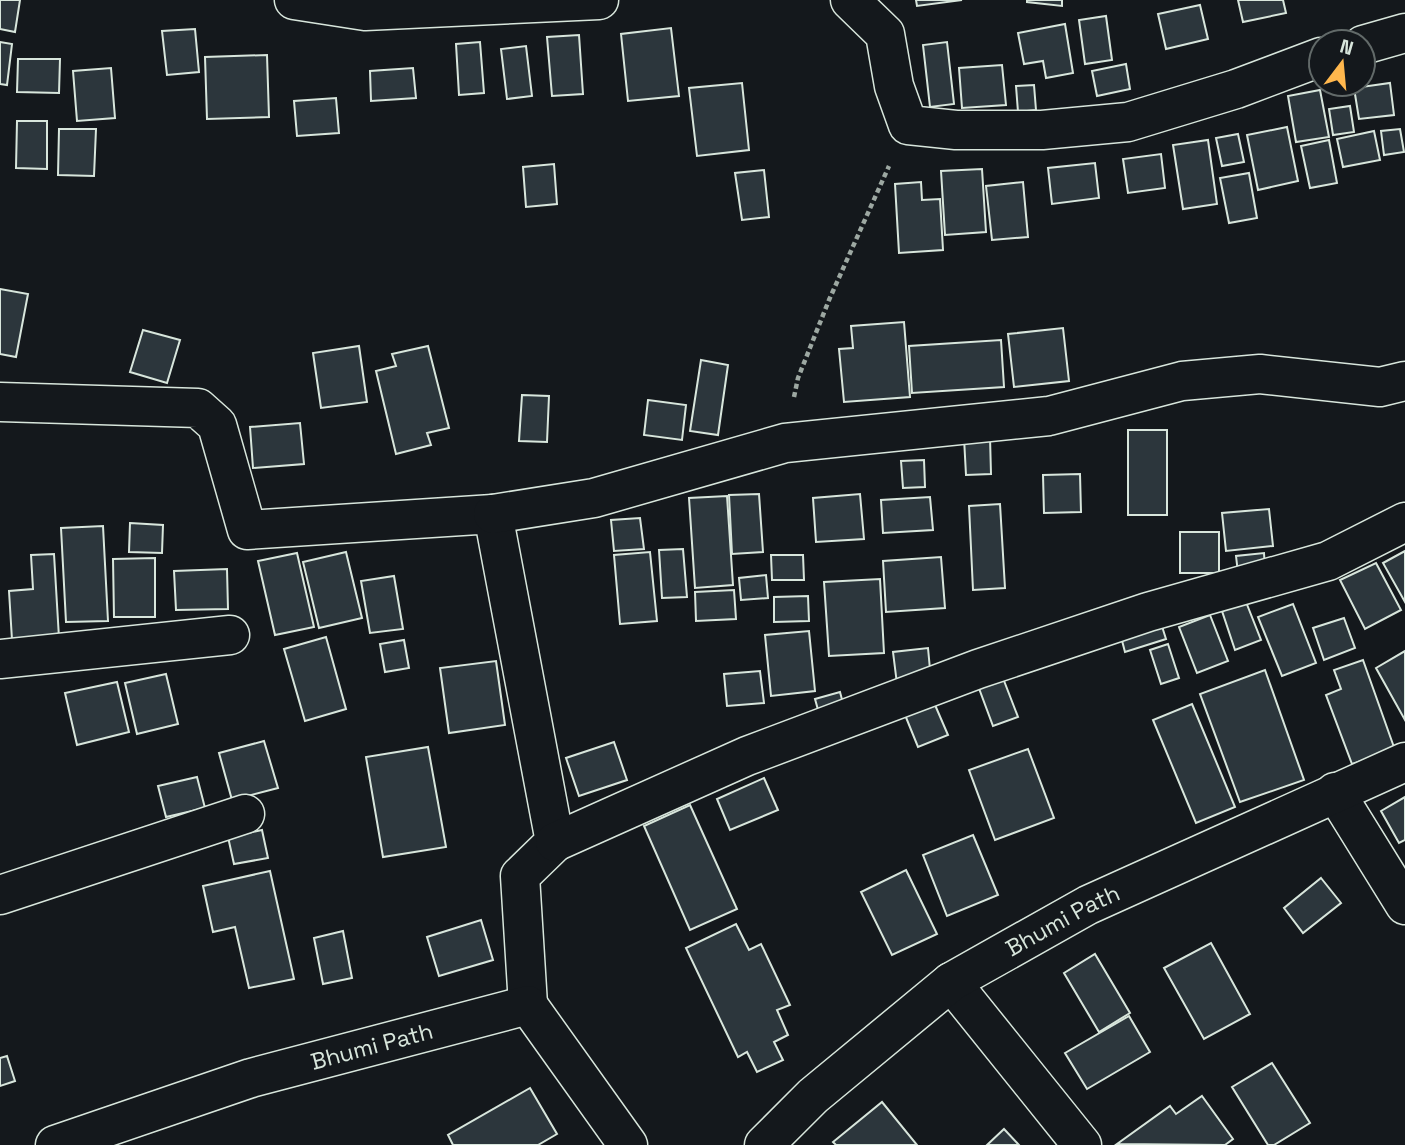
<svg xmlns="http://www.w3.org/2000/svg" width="1405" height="1145" font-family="'Space Grotesk',sans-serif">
	<rect width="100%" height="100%" fill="#14181c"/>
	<g fill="#2c363c" stroke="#d8e6dc" stroke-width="2">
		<path d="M0,0H20L15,32L0,29Z"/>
		<path d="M916,0H962L917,6Z"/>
		<path d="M1027,0H1062V6L1027,2Z"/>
		<path d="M1238,0H1283L1286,13L1243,22Z"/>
		<path d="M1200,5L1208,39L1166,49L1158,14Z"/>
		<path d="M1106,16L1112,60L1085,64L1079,20Z"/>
		<path d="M1065,24L1073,73L1046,78L1043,61L1024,64L1018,33Z"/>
		<path d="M671,28L679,96L628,101L621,34Z"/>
		<path d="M195,29L199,72L167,75L162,31Z"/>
		<path d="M579,35L583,94L552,96L547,37Z"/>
		<path d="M0,42L12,44L7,85L0,84Z"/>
		<path d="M480,42L484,93L459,95L456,44Z"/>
		<path d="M947,42L954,104L930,107L923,45Z"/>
		<path d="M526,46L532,96L507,99L501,49Z"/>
		<path d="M267,55L269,117L207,119L205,57Z"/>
		<path d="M18,59H60L59,93L17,92Z"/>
		<path d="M1126,64L1130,89L1097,96L1092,71Z"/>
		<path d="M1002,65L1006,105L962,108L959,68Z"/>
		<path d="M111,68L115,118L77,121L73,71Z"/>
		<path d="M413,68L416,98L371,101L370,71Z"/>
		<path d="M742,83L749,150L697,156L689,88Z"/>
		<path d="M1390,83L1394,115L1359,119L1354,88Z"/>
		<path d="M1034,85L1036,110L1018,112L1016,86Z"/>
		<path d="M1320,90L1329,137L1296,142L1288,96Z"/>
		<path d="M336,98L339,133L297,136L294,101Z"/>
		<path d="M1350,106L1354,132L1333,135L1329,109Z"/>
		<path d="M17,121H47V169L16,168Z"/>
		<path d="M1287,127L1298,181L1258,190L1247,135Z"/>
		<path d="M59,129H96L94,176L58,175Z"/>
		<path d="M1400,129L1404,152L1384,155L1381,131Z"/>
		<path d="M1374,131L1380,160L1343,167L1337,139Z"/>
		<path d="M1238,134L1244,162L1222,166L1216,138Z"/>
		<path d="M1208,140L1217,204L1183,209L1173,145Z"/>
		<path d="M1329,140L1337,183L1310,188L1301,146Z"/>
		<path d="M1161,154L1165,188L1128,193L1123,159Z"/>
		<path d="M1095,163L1099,198L1052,204L1048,168Z"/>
		<path d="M554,164L557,204L526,207L523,167Z"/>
		<path d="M982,169L986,232L945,235L941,171Z"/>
		<path d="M764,170L769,217L742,220L735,173Z"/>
		<path d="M1249,173L1257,218L1229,223L1220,178Z"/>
		<path d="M921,182L922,200L940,199L943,250L899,253L895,184Z"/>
		<path d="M1023,182L1028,237L992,240L986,186Z"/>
		<path d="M0,289L28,294L16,357L0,354Z"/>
		<path d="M904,322L910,397L844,402L839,349L853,348L851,326Z"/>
		<path d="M1063,328L1069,381L1014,387L1008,334Z"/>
		<path d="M143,330L180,340L167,383L130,372Z"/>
		<path d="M1001,340L1004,387L912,393L909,346Z"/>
		<path d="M359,346L367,402L321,408L313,353Z"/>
		<path d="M428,346L449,428L427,433L431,445L396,454L376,371L396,366L392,354Z"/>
		<path d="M701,360L728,365L718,435L690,431Z"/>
		<path d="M522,395L549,396L547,442L519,441Z"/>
		<path d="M648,400L686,405L682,440L644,435Z"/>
		<path d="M300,423L304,464L253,468L250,427Z"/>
		<rect x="1128" y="430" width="39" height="85"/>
		<path d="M990,437L991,474L966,475L964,438Z"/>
		<path d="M924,460L925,487L903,488L901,461Z"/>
		<path d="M1080,474L1081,512L1044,513L1043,475Z"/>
		<path d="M759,494L763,552L732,554L729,495Z"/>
		<path d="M860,494L864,539L816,542L813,498Z"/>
		<path d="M727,496L733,585L695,588L689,498Z"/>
		<path d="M930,497L933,530L883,533L881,500Z"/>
		<path d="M1000,504L1005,588L973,590L969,506Z"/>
		<path d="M1269,509L1273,546L1226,551L1222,513Z"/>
		<path d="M640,518L644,549L614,551L611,520Z"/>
		<path d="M130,523L163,525L162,553L129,552Z"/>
		<path d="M103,526L108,621L66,622L61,528Z"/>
		<rect x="1180" y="532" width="39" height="41"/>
		<path d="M683,549L687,597L662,598L659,550Z"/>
		<path d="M1405,551V602L1383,563Z"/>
		<path d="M346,552L362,618L319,628L303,562Z"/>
		<path d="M650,552L657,621L620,624L614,555Z"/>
		<path d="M297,553L314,627L275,635L258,561Z"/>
		<path d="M1264,553L1265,570L1238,573L1236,556Z"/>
		<path d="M54,554L59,638L12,640L9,591L33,589L31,555Z"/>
		<path d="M771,555H803L804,580H772Z"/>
		<path d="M941,557L945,608L886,612L883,561Z"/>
		<path d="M155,558V617H114L113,559Z"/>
		<path d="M1376,563L1401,610L1365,629L1340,580Z"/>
		<path d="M227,569L228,609L176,610L174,571Z"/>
		<path d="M766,575L768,598L741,600L739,578Z"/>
		<path d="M394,576L403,629L370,633L361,581Z"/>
		<path d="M880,579L884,653L829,656L824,582Z"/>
		<path d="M734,590L736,619L696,621L695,592Z"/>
		<path d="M808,596L809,621L774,622V597Z"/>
		<path d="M1246,602L1261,640L1235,650L1222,611Z"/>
		<path d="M1293,604L1316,663L1282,676L1258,617Z"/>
		<path d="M1210,615L1228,661L1197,673L1179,627Z"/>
		<path d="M1344,618L1355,648L1324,660L1313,628Z"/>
		<path d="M1160,620L1166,639L1125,652L1120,633Z"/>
		<path d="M809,631L815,691L771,696L765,635Z"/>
		<path d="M326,637L346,709L305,721L284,649Z"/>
		<path d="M404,640L409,668L385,672L380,644Z"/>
		<path d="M1168,644L1179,678L1161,684L1150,650Z"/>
		<path d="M928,648L931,680L897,684L893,652Z"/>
		<path d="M1405,651V720L1376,668Z"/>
		<path d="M1363,660L1395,750L1352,764L1326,695L1341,689L1334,670Z"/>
		<path d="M496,661L505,725L449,733L440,668Z"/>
		<path d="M1265,670L1304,780L1240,802L1200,694Z"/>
		<path d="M760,671L764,703L727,706L724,674Z"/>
		<path d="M1001,673L1018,717L993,726L977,683Z"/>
		<path d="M166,674L178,724L137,734L125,683Z"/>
		<path d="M117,682L129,732L77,745L65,693Z"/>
		<path d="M840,692L845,711L820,717L815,699Z"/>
		<path d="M932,698L948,735L918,747L903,710Z"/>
		<path d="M1192,704L1235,807L1196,823L1153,720Z"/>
		<path d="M264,741L278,788L232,800L219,753Z"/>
		<path d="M614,742L627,780L579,796L566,758Z"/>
		<path d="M428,747L446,847L383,857L366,757Z"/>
		<path d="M1028,749L1054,818L995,840L969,770Z"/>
		<path d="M197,777L205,808L166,817L158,786Z"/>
		<path d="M764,778L778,810L730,830L717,799Z"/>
		<path d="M1405,797V840L1399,843L1381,811Z"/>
		<path d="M690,805L737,909L690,930L644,826Z"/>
		<path d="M262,830L268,858L234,864L228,837Z"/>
		<path d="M973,835L998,895L947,916L923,855Z"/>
		<path d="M906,870L937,934L892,955L861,892Z"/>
		<path d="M270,871L294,979L249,988L235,927L213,932L203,886Z"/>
		<path d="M1321,878L1341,903L1303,933L1284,908Z"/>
		<path d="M481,920L493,960L439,976L427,937Z"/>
		<path d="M736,924L749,950L761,944L790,1005L777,1010L788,1035L774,1042L783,1060L757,1072L747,1052L738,1057L686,948Z"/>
		<path d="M343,931L352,978L323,984L314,938Z"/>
		<path d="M1211,943L1250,1014L1204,1039L1164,968Z"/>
		<path d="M1095,954L1130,1013L1099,1032L1064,973Z"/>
		<path d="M1129,1016L1150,1052L1087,1089L1065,1053Z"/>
		<path d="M7,1056L15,1081L0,1086V1058Z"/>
		<path d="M1272,1063L1310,1123L1274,1145H1268L1232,1087Z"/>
		<path d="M530,1088L557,1134L538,1145H453L448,1135Z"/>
		<path d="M1202,1096L1233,1139L1225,1145L1117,1144L1170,1106L1176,1114Z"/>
		<path d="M882,1102L917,1145H836L833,1142Z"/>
		<path d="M1004,1129L1019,1145H987Z"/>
	</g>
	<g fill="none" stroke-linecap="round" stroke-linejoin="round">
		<defs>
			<g id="minor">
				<path d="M294,0L365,11L599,0"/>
				<path d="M850,0L885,34L894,86L908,125L956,130H1042L1128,122L1236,89L1321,57"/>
				<path d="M1363,45L1405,33"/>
				<path d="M0,402L198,408L217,425L247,530L493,514L555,842L520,876L528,1005"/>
				<path d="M493,514L594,498L785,443L1049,416L1182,381L1260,374L1380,387L1405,381"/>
				<path d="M0,659L230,635"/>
				<path d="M1335,792L1405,905"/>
				<path d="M555,842L747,756L978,669L1148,612L1328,561L1405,522"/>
				<path d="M0,895L245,814"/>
				<path d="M951,982L1082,1145"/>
				<path id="s1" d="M55,1145L251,1078L528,1005L628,1145"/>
				<path id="s2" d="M764,1145L813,1096L951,982L1088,905L1405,762"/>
			</g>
		</defs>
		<use href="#minor" stroke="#d8e6dc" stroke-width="41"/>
		<path stroke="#9da8a2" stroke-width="4.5" stroke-dasharray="5 3.5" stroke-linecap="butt" d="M794,397L798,378L829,300L889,166"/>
		<use href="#minor" stroke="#14181c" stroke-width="38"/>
	</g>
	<g text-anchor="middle" stroke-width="5" stroke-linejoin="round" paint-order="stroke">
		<g font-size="23" fill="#d8e6dc" stroke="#14181c">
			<text dy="8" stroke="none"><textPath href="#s2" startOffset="376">Bhumi Path</textPath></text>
			<text dy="8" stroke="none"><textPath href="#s1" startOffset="332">Bhumi Path</textPath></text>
		</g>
	</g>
	<g transform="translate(1342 63) rotate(16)"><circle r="33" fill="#14181c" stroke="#626a69" stroke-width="2"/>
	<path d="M0-5L12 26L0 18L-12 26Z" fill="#ffb74d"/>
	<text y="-10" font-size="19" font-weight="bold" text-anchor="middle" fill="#d8e6dc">N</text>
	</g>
</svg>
